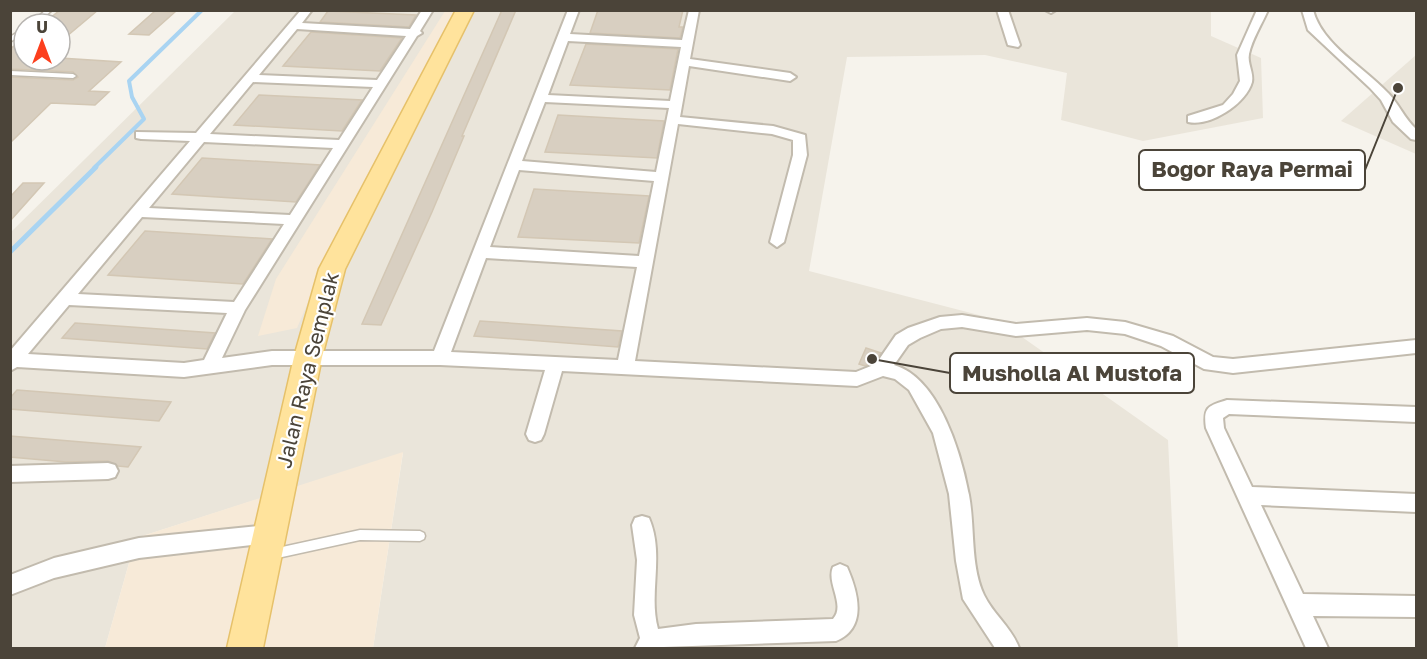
<svg xmlns="http://www.w3.org/2000/svg" width="1427" height="659" font-family="'Golos Text',sans-serif">
	<rect width="100%" height="100%" fill="#f6f3ec"/>
	<g fill="#eae5da">
		<path d="M1211,10V36L1261,58L1263,118L1143,141L1061,120L1067,73L985,55L847,57L809,271L998,320L1168,440L1178,648H373L403,453L136,538L105,648H11V232L235,11Z"/>
		<path d="M1416,55V154L1341,121Z"/>
	</g>
	<g fill="#f7ead8">
		<path d="M445,11H462L322,270L297,328L258,336L276,279Z"/>
		<path d="M403,452L373,648H105L136,538Z"/>
	</g>
	<g fill="none" stroke-linecap="round" stroke-linejoin="round">
		<path stroke="#a9d4f2" stroke-width="4" d="M94,168L144,119L132,97L129,81L202,10"/>
		<path stroke="#a9d4f2" stroke-width="5" d="M10,252L96,167"/>
	</g>
	<g fill="#d8cfc1" stroke="#d3c7b4" stroke-width="1.5">
		<path d="M60,10H98L60,42V24H43Z"/>
		<path d="M502,10H516L462,136H464L432,212L381,325L362,324Z"/>
		<path d="M598,10H683L679,27H683L680,38L590,33Z"/>
		<path d="M155,11L175,12L149,35L129,34Z"/>
		<path d="M328,11L416,15L409,27L320,22Z"/>
		<path d="M311,32L402,38L380,71L283,66Z"/>
		<path d="M24,39V60L60,58L121,62L89,91L109,92L95,105L51,103L10,143L11,77L73,80L78,77L73,72L10,69V49Z"/>
		<path d="M586,44L678,49L670,90L570,85Z"/>
		<path d="M259,95L362,100L342,131L234,125Z"/>
		<path d="M558,115L664,121L657,158L545,152Z"/>
		<path d="M202,158L320,165L296,202L172,194Z"/>
		<path d="M23,183H44L10,221V197Z"/>
		<path d="M534,189L649,196L639,243L518,237Z"/>
		<path d="M145,231L272,239L243,284L108,275Z"/>
		<path d="M480,321L622,331L618,347L474,336Z"/>
		<path d="M75,323L215,333L207,349L62,338Z"/>
		<path d="M866,348L881,353L875,362L865,366L859,364Z"/>
		<path d="M17,390L171,402L159,421L10,409V398Z"/>
		<path d="M10,436L141,447L128,467L118,466L108,461L66,462L10,457Z"/>
	</g>
	<g fill="none" stroke-linecap="round" stroke-linejoin="round">
		<defs>
			<g id="lane">
				<path d="M10,10H13L10,12Z"/>
				<path d="M46,10H52L36,24H30Z"/>
				<path d="M24,28V33L10,42V37Z"/>
				<path d="M10,71L73,74L76,76L73,78L10,75Z"/>
				<path d="M360,530L420,531L424,533L425,536L424,539L420,541L360,540L273,559L269,557L268,554L269,551L273,549Z"/>
			</g>
			<g id="street">
				<path d="M301,10H312L302,23L410,29L422,10H433L420,31L422,33L417,36L245,310L222,358L272,351H434L568,10H579L570,34L682,40L689,10H699L690,59L790,73L796,77L790,81L689,66L680,117L773,126L805,135L807,155L784,242L777,247L770,242L793,155V140L772,134L678,124L635,361L856,372L876,364L896,335L908,328L940,317L962,315L1016,324L1087,318L1125,322L1173,336L1213,357L1233,359L1416,340V353L1233,373L1204,369L1161,346L1125,334L1087,330L1016,336L962,327L941,329L920,338L908,345L894,365C939,378 961,453 969,495C975,526 970,565 984,595C993,614 1012,628 1019,648H995L963,599L956,561L949,494L933,433L909,390L895,379L883,376L857,386L562,371L544,434L541,440L535,442L529,440L526,434L545,370L440,365H272L184,377L17,367L10,371V351L190,141L141,139L136,138V132L196,133ZM297,29L406,36L377,80L259,75ZM568,41L681,47L670,101L548,95ZM253,82L373,87L339,140L210,134ZM545,102L669,108L656,172L522,161ZM204,142L333,148L290,215L149,208ZM519,170L654,181L639,256L490,247ZM142,217L284,224L234,302L78,294ZM486,258L637,267L618,360L451,352ZM69,305L227,313L204,360L184,363L28,354Z"/>
				<path d="M997,10H1008L1020,45L1018,47L1008,45Z"/>
				<path d="M1045,10H1056L1051,13Z"/>
				<path d="M1257,10H1268C1262,24 1252,39 1249,54C1247,63 1254,73 1252,82C1246,104 1210,127 1188,122V116L1223,105L1233,94L1240,81L1237,55Z"/>
				<path d="M1302,10H1313C1322,45 1364,67 1388,93C1399,104 1404,118 1416,129V140L1411,139L1393,122L1381,100L1370,88L1308,30Z"/>
				<path d="M1227,400L1416,407V422L1229,414L1223,418L1224,428L1252,487L1416,494V512L1261,505L1303,594L1416,596V617L1313,616L1328,648H1306L1206,428C1203,407 1208,406 1227,400Z"/>
				<path d="M108,463L115,465L118,471L115,477L108,479L10,482V466Z"/>
				<path d="M642,516L649,518C665,555 648,593 658,629L696,624L833,619C846,605 826,583 833,567L840,564L847,567C858,592 868,628 836,641L635,648L640,638L634,615L637,560L632,525L635,518Z"/>
				<path d="M268,525L275,527L278,534L275,541L268,543L139,558L54,578L10,595V575L54,558L139,538Z"/>
			</g>
			<path id="primary" d="M456,10H474L345,269L322,357L263,648H227L294,357L319,269Z"/>
		</defs>
		<use href="#lane" stroke="#c2bbae" stroke-width="3"/>
		<use href="#street" stroke="#c2bbae" stroke-width="4"/>
		<use href="#primary" stroke="#e6c16a" stroke-width="3"/>
		<use href="#lane" fill="#fff" fill-rule="evenodd"/>
		<use href="#street" fill="#fff" fill-rule="evenodd"/>
		<use href="#primary" fill="#ffe39c" fill-rule="evenodd"/>
	</g>
	<g text-anchor="middle" stroke-width="4.5" stroke-linejoin="round" paint-order="stroke">
		<g font-size="21" fill="#4b4439" stroke="#fff">
			<text transform="translate(308 370) rotate(-76)" y="7">Jalan Raya Semplak</text>
		</g>
	</g>
	<path fill="none" stroke="#4b4439" stroke-width="2" d="M1398 88L1365 170M872 359L950 373"/>
	<g fill="#4b4439" stroke="#fff" stroke-width="2">
		<circle cx="1398" cy="88" r="6"/>
		<circle cx="872" cy="359" r="6"/>
	</g>
	<g fill="#fff" stroke="#4b4439" stroke-width="2">
		<rect x="1139" y="150" width="226" height="40" rx="6"/>
		<rect x="950" y="353" width="244" height="40" rx="6"/>
	</g>
	<g font-size="22" text-anchor="middle" font-weight="bold" fill="#4b4439">
		<text x="1252" y="177">Bogor Raya Permai</text>
		<text x="1072" y="381">Musholla Al Mustofa</text>
	</g>
	<rect width="1427" height="659" fill="none" stroke="#4b4439" stroke-width="24"/>
	<g transform="translate(42 42)"><circle r="28" fill="#ffffff" stroke="#b7b4b0" stroke-width="1.5"/>
	<path d="M0-4.5L10 22L0 15L-10 22Z" fill="#fc3f1d"/>
	<text y="-9" font-size="16" font-weight="bold" text-anchor="middle" fill="#4b4439">U</text>
	</g>
</svg>
